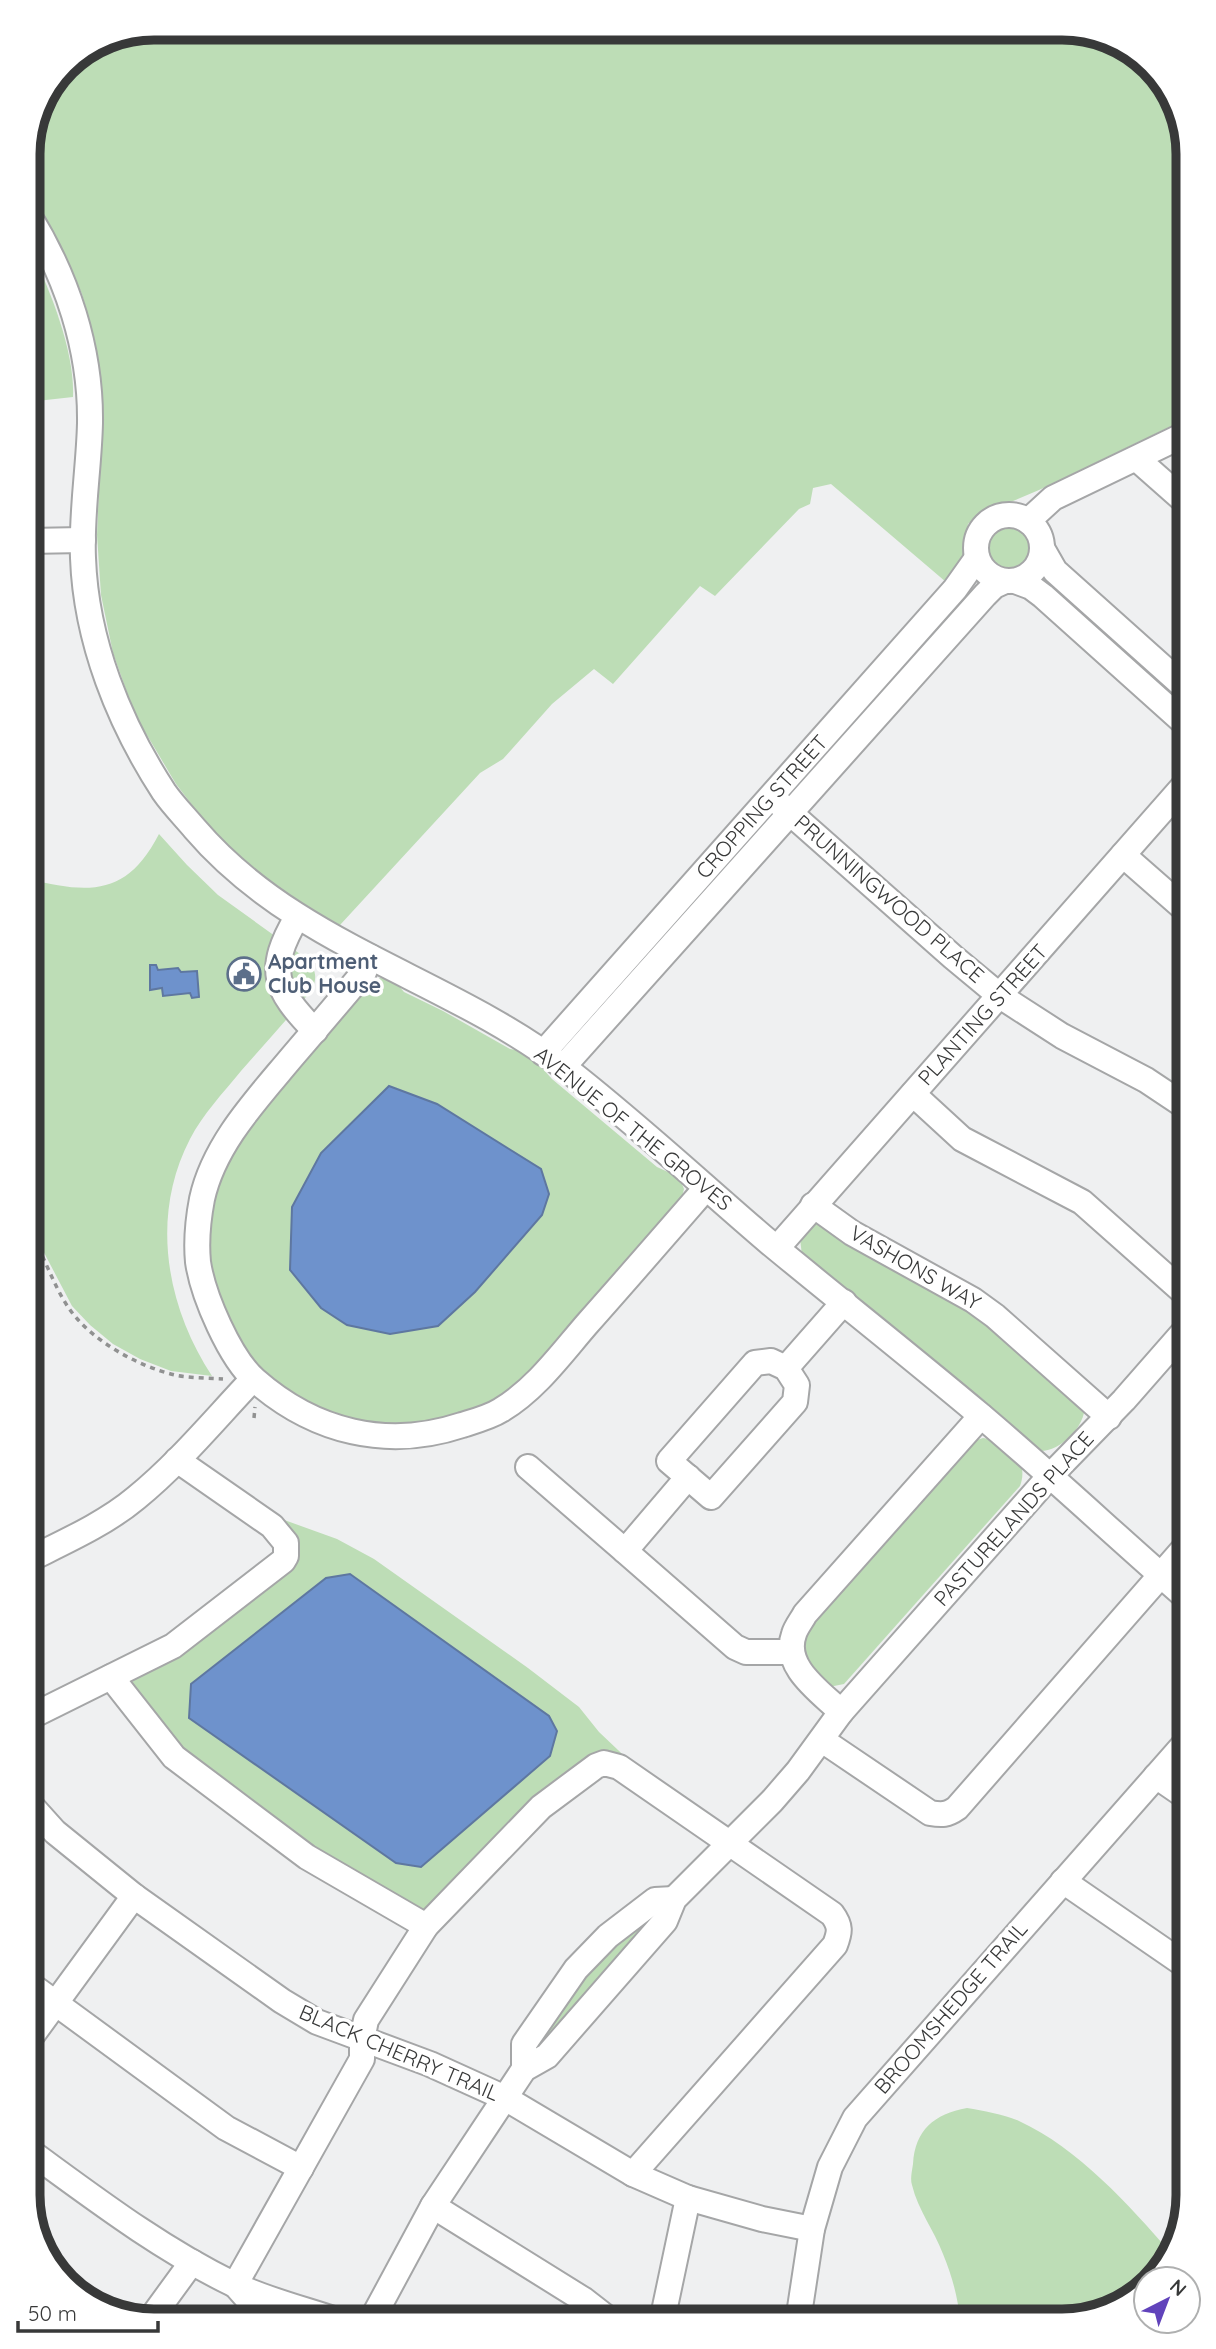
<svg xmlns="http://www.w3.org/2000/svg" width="1216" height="2349" font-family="Quicksand,sans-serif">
	<rect width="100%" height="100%" fill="#eff0f1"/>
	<g fill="#bdddb6">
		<path d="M154,28H1071L1132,49L1178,105L1188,154V418L1039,490L1013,501L987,507L968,524L962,562L946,582L831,484L813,488L810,504L799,509L715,596L700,586L613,684L594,669L552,704L503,759L480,773L340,925L289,897L245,863L208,826L176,784L135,715L113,653L101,595L97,535L102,416L95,341L82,294L63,252L49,223L28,194V146L65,65L106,37Z"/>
		<path d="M28,245C49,286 75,351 73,397L28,402Z"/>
		<circle cx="1007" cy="545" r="26"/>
		<path d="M159,834L187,865L218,895L307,959C316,970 318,978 311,991C288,1018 264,1045 241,1071C223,1093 203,1114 190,1139C150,1216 166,1306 212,1376L171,1371L140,1359L113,1344L90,1325L72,1306L28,1222V879C90,894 127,896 159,834Z"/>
		<path d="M380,978L393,979L404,992L443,1011L510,1049L523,1051L533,1058L552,1079L657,1167L679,1177L684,1189L681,1201L535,1368L504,1396L483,1407L432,1425L384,1427L322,1411L274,1382L251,1359L223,1313L210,1264L208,1230L210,1212L220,1177L248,1124L368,985Z"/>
		<path d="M818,1222L953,1293L1085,1405C1085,1427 1061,1451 1040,1451L802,1256L800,1238L813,1224Z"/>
		<path d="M983,1438C993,1439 1019,1459 1022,1469C1023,1475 1022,1481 1020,1486L844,1684L829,1687L806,1669L798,1642L803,1631L974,1441Z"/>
		<path d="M276,1517L337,1539L374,1559L528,1668L579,1707L599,1732L637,1768C623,1758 611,1747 593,1754L424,1909L420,1910L311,1851L187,1760L131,1685L135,1676L298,1556V1546Z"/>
		<path d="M652,1915L651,1920L538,2046H534L580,1975Z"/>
		<path d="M967,2108C984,2111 1003,2114 1019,2121C1078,2148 1129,2205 1171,2253C1167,2265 1159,2276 1146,2279V2282L1111,2311L1062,2321H960C958,2297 952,2276 943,2254C934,2230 918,2210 912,2185C910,2179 912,2171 913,2164C915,2130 934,2114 967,2108Z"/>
	</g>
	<g fill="#6e92cc" stroke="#5e77a0" stroke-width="2">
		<path d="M150,965H156L158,970L178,968L181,972L197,971L199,997L192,998L190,993L163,996L162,988L150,990Z"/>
		<path d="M389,1086L437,1104L541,1169L549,1194L542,1215L475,1292L438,1326L390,1334L347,1325L321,1308L290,1270L292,1207L321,1153Z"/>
		<path d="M350,1574L549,1716L557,1731L550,1756L421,1867L396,1863L189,1718L191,1684L326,1578Z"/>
	</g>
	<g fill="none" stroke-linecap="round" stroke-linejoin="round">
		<defs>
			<g id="minor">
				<path d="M28,214C67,277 91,349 90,423C89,468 81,513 83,558C86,641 119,723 164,792C173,805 185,817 195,829C295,946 446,977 565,1068C636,1123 702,1185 770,1243C839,1300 910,1356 979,1414C1050,1474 1118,1538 1188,1599"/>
				<path d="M1137,459L1188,504"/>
				<circle cx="1009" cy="548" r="33"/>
				<path d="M1028,521L1053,498L1188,433"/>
				<path d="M28,541L83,540"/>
				<path d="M1043,550L1055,571L1188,690"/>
				<path d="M1015,581L1031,587L1043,596L1188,726"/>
				<path d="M780,804L953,957L1000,996L1062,1036L1146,1080L1188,1108"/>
				<path d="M1123,855L1188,912"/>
				<path d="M297,917C266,970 274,989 315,1031"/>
				<path d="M370,957L364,972C340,1001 316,1029 292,1057C257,1099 214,1144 202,1199C198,1220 196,1241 198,1262C203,1296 230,1358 255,1380C314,1432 387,1450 462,1425C475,1421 490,1417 501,1410C536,1389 561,1354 587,1324C627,1279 666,1234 706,1188"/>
				<path d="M543,1053L955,589L977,558"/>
				<path d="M563,1067L985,595L994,586L1005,581"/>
				<path d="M913,1094L962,1139L1082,1202L1188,1296"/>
				<path d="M813,1205L852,1233L973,1300L995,1316L1109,1417"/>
				<path d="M777,1248L1188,781"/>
				<path d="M771,1361L786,1368L797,1385L795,1402L711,1497L669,1461L755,1363Z"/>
				<path d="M786,1368L844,1302"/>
				<path d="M528,1467L625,1551L688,1477"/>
				<path d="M625,1551L735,1647L746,1652H791"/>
				<path d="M28,1560C64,1542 105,1524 136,1498C179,1463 215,1419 253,1379"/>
				<path d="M111,1677L174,1757L307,1857L426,1926"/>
				<path d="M841,1712C821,1692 782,1667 794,1634C796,1627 802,1620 805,1614L981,1416"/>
				<path d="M28,1718L173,1646L283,1561L286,1556V1543L272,1526L177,1460"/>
				<path d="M822,1740L930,1813C942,1815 947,1815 957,1808L1188,1544"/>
				<path d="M1156,1776L1188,1798"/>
				<path d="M28,1802L55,1832L134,1896L282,2001L317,2022L430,2064L505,2098L633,2174L688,2198L762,2219L812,2229"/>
				<path d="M1063,1881L1188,1967"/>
				<path d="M28,1983L226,2128L301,2168"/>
				<path d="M28,2041L134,1896"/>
				<path d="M524,2069V2044L576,1969L608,1936L655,1900L674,1899"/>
				<path d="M28,2150C94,2198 159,2248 233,2284C266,2300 304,2309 339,2321"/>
				<path d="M433,2206L584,2300L611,2321"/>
				<path d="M235,2285L362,2059V2040L366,2020L426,1926L541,1807L596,1766L604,1763L619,1767L832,1914C841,1926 840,1932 835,1945L633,2174"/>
				<path d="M238,2288L267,2321"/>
				<path d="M149,2321L192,2262"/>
				<path d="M371,2321L433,2206L524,2069L547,2056L665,1921L674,1899L772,1801L798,1771L841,1712L1049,1477L1124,1400L1188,1327"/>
				<path d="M662,2321L688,2198"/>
				<path d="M798,2321L812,2229L830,2167L855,2118L1188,1740"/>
			</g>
		</defs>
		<use href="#minor" stroke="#a5a6a7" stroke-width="28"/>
		<g stroke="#909191" stroke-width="3.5" stroke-dasharray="5 5" stroke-linecap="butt">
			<path d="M28,1230C44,1254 52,1283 68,1307C90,1340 137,1366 175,1375C190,1378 207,1378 223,1379"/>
			<path d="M254,1418L255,1407"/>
		</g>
		<use href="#minor" stroke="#fff" stroke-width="24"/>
	</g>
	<defs>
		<symbol id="civic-ring" viewBox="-11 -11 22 22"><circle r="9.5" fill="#fff" stroke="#5c6f8a" stroke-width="1.5"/><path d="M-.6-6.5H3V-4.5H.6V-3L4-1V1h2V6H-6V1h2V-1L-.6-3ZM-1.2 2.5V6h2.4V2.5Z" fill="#5c6f8a"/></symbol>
	</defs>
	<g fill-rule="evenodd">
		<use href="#civic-ring" x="225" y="955" width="38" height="38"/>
	</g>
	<g text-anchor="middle" stroke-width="7" stroke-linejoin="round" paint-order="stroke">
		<g font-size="21" fill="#383939" stroke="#fff">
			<text transform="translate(762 807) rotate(-48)" y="7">CROPPING STREET</text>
			<text transform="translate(889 899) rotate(41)" y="7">PRUNNINGWOOD PLACE</text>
			<text transform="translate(983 1015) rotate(-48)" y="7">PLANTING STREET</text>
			<text transform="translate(633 1129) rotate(39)" y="7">AVENUE OF THE GROVES</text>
			<text transform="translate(915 1268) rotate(30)" y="7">VASHONS WAY</text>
			<text transform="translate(1014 1519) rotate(-48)" y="7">PASTURELANDS PLACE</text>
			<text transform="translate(951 2008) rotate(-49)" y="7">BROOMSHEDGE TRAIL</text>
			<text transform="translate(399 2053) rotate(23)" y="7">BLACK CHERRY TRAIL</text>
		</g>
		<g font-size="21" font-weight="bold" fill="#4e5e75" stroke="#fff" text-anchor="start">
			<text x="268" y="969">Apartment<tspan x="268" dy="24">Club House</tspan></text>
		</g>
	</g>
	<path d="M0 0H1216V2349H0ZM154 40H1062A114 114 0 0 1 1176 154V2195A114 114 0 0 1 1062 2309H154A114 114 0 0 1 40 2195V154A114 114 0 0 1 154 40Z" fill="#fff" fill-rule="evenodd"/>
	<path fill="none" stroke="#383939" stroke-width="9" d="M154 40H1062A114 114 0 0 1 1176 154V2195A114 114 0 0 1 1062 2309H154A114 114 0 0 1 40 2195V154A114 114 0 0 1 154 40Z"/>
	<g transform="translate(1167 2300) rotate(42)"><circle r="33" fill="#ffffff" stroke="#afb0b0" stroke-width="2"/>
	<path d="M0-5L12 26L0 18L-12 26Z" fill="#6143bb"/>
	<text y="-10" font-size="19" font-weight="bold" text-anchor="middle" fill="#383939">N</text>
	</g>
	<path d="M18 2321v10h140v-10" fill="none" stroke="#383939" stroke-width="3.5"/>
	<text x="28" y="2321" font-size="21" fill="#383939" stroke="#ffffff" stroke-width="5" paint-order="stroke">50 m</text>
</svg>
